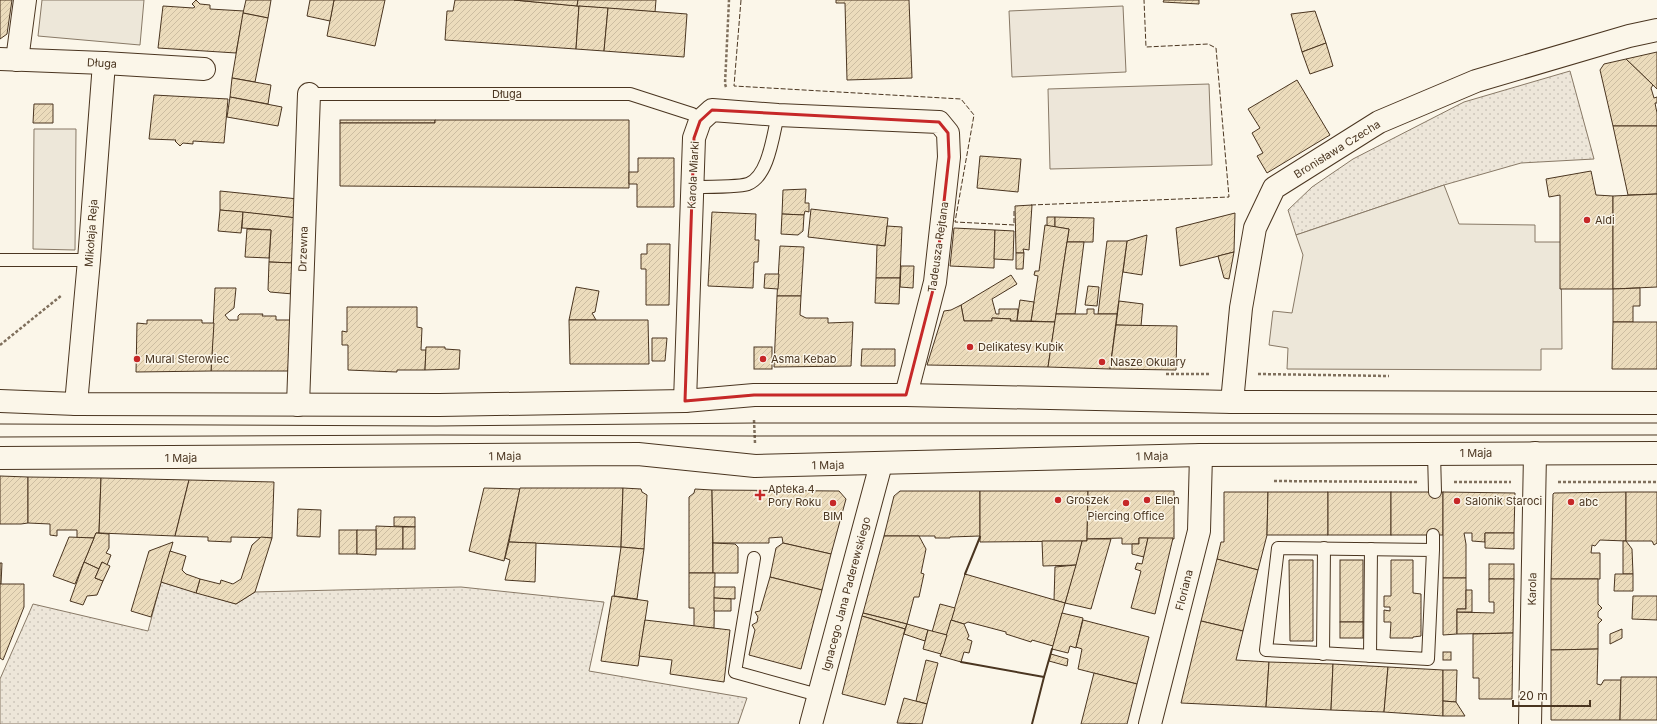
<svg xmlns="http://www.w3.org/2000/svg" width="1657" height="724" font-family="Inter,sans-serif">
	<defs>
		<pattern id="grass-dots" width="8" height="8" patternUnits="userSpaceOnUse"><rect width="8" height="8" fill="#ede6d9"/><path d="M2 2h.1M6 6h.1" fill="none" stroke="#cdc6ba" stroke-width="1.8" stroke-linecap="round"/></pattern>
		<pattern id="building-hatch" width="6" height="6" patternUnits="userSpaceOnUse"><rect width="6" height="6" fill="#ecdcbc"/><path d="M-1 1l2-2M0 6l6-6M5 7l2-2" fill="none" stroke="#ccbda1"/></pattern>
	</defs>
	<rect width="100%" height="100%" fill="#fbf6e9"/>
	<g fill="url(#grass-dots)" stroke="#887966">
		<path d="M1570,71L1594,159L1521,163L1444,185L1296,235L1288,210L1312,187L1353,159L1464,102Z"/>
		<path d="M161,582L236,604L255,592L461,587L604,602L589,671L747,698L738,724H0V679L33,604L148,631Z"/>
	</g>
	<g fill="#ede6d9" stroke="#887966">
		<path d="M1123,6L1126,72L1012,77L1009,11Z"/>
		<path d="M1209,84L1212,165L1050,169L1048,89Z"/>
	</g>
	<g fill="#ede7d9" stroke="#887966">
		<path d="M42,0H144L140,45L38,36Z"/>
		<path d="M34,129H76L75,250L33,249Z"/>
		<path d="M1444,185L1459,224L1535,225V242H1561L1562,349H1541V370L1287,369L1288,348L1269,345L1273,311L1292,313L1303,255L1296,235Z"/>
	</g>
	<g fill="url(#building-hatch)" stroke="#4a3520">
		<path d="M0,0H12L7,34L0,39Z"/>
		<path d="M196,0L200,4L210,5V9L244,11L236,53L158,48L163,6L193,8L195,7L192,4Z"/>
		<path d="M246,0H271L268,18L243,13Z"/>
		<path d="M334,0H385L375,46L327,36Z"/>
		<path d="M334,0L330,21L307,16L310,0Z"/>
		<path d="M455,0H514L579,6L576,49L445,40L447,11H453Z"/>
		<path d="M514,0H578L577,6Z"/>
		<path d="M578,0H656L655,12L577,6Z"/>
		<path d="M836,0H909L912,78L847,80L845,3H836Z"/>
		<path d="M1164,0H1199V4L1163,2Z"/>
		<path d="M579,6L608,8L604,51L576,49Z"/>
		<path d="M608,8L687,14L684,57L604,51Z"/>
		<path d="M1315,11L1326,43L1302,52L1291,14Z"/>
		<path d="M243,13L268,18L255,82L232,78Z"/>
		<path d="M1326,43L1333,66L1310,74L1302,52Z"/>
		<path d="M1657,52V89L1626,59Z"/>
		<path d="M1626,59L1653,85L1651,88L1654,98L1657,97V103H1655L1657,113V126H1613L1600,70L1604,64Z"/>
		<path d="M232,78L271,85L268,104L230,97Z"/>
		<path d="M1297,80L1330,135L1267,173L1257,156L1263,153L1252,133L1260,128L1248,109Z"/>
		<path d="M154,95L228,99L224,143L193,141V144L183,143L180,146L175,141L176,140L149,139Z"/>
		<path d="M230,97L282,107L278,126L227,117Z"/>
		<path d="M34,104H53V123H33Z"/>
		<rect x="340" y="120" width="95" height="3"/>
		<path d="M435,120H629V188L340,186V123H435Z"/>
		<path d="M1613,126H1657V194L1628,195Z"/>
		<path d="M980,156L1021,159L1018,192L977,188Z"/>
		<path d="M638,158H674V207H637V184H629V172H638Z"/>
		<path d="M1591,171L1596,195L1613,196V289H1560V195L1549,197L1546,179Z"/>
		<path d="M806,189L805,203H809V212L805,211L804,215L782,214L783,190Z"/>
		<path d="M220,191L298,199L297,218L220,210Z"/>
		<path d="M1657,194V287L1613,289V196Z"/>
		<path d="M1032,205L1029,250L1023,249L1024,253H1016L1015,206Z"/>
		<path d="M811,209L888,218L885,246L808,237Z"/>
		<path d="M220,210L243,212L241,233L218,231Z"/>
		<path d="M243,212L297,218L294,263L269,262L271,230L242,228Z"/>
		<path d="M712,212L756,214L755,240H759L758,262H754L753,288L708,286Z"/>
		<path d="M1235,213L1234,252L1180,266L1176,228Z"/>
		<path d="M782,214L804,215L803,231L798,235L781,234Z"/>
		<path d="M1047,217H1055V227L1047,226Z"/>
		<path d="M1055,217L1094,218L1093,242H1067L1069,229L1055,227Z"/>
		<path d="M1045,225L1069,229L1067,242L1055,322L1031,321L1038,276L1034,275L1035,271H1039Z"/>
		<path d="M887,226L902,227L900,278H876L877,245L885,246Z"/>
		<path d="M954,228L995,230L994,268L950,266Z"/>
		<path d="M247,229L271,230L269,258L245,257Z"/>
		<path d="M995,230L1014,231L1013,260L994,259Z"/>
		<path d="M1147,235L1142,275L1123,272L1127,241Z"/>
		<path d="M1107,241H1127L1117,314H1098Z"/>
		<path d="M1067,242H1084L1075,314H1056Z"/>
		<path d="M647,244H670L669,305H646V269H641V254H647Z"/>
		<path d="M780,246L804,247L801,296H777Z"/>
		<path d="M1234,252L1229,279L1224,278L1218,256Z"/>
		<path d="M1016,253H1024L1023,269H1016Z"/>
		<path d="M269,262L294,263L293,294L270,292L268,290Z"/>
		<path d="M901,266H914L913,288L900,287Z"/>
		<path d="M765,274H779L778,289L764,288Z"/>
		<path d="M1011,275L1017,284L992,299L996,314H999V309H1018L1017,321H1010L1011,319L992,318V321H964L961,305Z"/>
		<path d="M876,278H900L899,304L875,303Z"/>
		<path d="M1088,286L1099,287L1097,306L1085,305Z"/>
		<path d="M576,287L599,291L595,312L592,313L596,320H569Z"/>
		<path d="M215,288H236L234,308L225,315L229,320H238V316L240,314H263L262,316H276V320H291L288,371H211Z"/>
		<path d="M1640,288V306H1633V322H1613V289Z"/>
		<path d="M777,296H801L800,315L806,318H828V323L853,322L851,366L774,367Z"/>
		<path d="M1020,300L1034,302L1031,321H1017Z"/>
		<path d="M1119,301L1143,304L1141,326L1116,325Z"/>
		<path d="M961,305L964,321H992V318L1011,319L1010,321L1055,322L1048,367L927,365L944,311L951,310Z"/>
		<path d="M347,307H417V327L422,328L421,350H426L425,370H397V372L348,370V345H342V331L347,332Z"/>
		<path d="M1087,309H1094V314H1117L1110,369L1048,367L1056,314H1087Z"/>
		<path d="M147,320H202V323H214L211,371L136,372L137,323L147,324Z"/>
		<path d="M569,320H648L649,364H570Z"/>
		<path d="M1613,322H1657V369H1612Z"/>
		<path d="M1116,325L1177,326L1176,370L1110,369Z"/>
		<path d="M652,338H667L665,361H652Z"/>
		<path d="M426,347H445V349L460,350L459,369L425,370Z"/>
		<rect x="754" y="347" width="18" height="22"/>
		<path d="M862,349H895V366H861Z"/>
		<path d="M0,476L28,477V523L21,524H0Z"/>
		<path d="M28,477L101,478L99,533H96L94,538H77V530H57V536L50,535V524L28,523Z"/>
		<path d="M101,478L189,480L175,536L99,533Z"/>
		<path d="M189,480L274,482L272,538L231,537V542L208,541V537L175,536Z"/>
		<path d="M484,488L520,489L504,561L469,551Z"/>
		<path d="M520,488H623L621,547L509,542Z"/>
		<path d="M623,488L641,489L642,492L647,495L644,549L621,547Z"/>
		<path d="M695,489L712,490L713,573H689V497L694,493Z"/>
		<path d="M712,490L839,491L846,499L831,554L783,543L782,537L769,538V543H713Z"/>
		<path d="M900,491H980V536L950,537V538H935V536H884L894,496Z"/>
		<path d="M980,491H1088L1087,541L980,542Z"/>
		<path d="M1088,491H1174V539L1139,538V544H1122V538L1087,539Z"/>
		<path d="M1224,492H1268L1267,535L1258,570L1217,559L1221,542H1224Z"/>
		<path d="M1268,492H1328V535H1267Z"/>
		<rect x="1328" y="492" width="63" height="43"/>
		<rect x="1391" y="492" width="52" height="43"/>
		<path d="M1443,492L1515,493L1514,533H1485V542L1472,541V533H1464L1466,544V578H1443Z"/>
		<path d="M1626,492V541L1600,540L1595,546L1592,545L1591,553H1600V579H1551L1553,494L1554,493Z"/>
		<path d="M1626,492H1657V543L1654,545L1652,541H1626Z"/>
		<path d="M298,509L321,510L320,537L297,536Z"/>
		<path d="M394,517H415V527L394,526Z"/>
		<path d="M376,526L403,527V549H376Z"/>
		<rect x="403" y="527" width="12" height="22"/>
		<rect x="339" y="530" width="18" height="24"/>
		<path d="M357,530H376V555L357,554Z"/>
		<path d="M96,533L109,534V548L106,553L111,555L107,565L102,562L99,569L84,562Z"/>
		<path d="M1485,533H1514V549L1485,548Z"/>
		<path d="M884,536H919L926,549L921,573L924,574L919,597H914L907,624L863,613Z"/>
		<path d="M69,537L94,538L75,584L53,576Z"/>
		<path d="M261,537L272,538L255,592L236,604L196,593L200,579L220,584L221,580L233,584L241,579L252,545Z"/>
		<path d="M1139,538H1148L1144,557L1132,554V544H1139Z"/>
		<path d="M1148,538H1173L1155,614L1131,608L1141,571L1135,569L1137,563L1142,564Z"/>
		<path d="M1087,539H1111L1091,609L1065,603L1082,541H1087Z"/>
		<path d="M1042,541H1082L1076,565L1043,566Z"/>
		<path d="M1623,541H1626L1632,549L1633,574H1623Z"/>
		<path d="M173,542L151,617L131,611L149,551Z"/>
		<path d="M509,542L536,543L535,582L505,580L510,560L505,558Z"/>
		<path d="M713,543L735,544L738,547V573H713Z"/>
		<path d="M783,543L831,554L822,590L770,577L776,548Z"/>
		<path d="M621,547L644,549L637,599L614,596Z"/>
		<path d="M170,551L186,556L182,570L186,574L200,579L196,593L161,582Z"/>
		<path d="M1217,559L1258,570L1243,631L1201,621Z"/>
		<path d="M1289,560H1313V641H1290Z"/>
		<rect x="1340" y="560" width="23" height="62"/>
		<path d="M1391,560H1413V593L1421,594V636L1413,637V638H1390L1391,622H1384V610L1390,611V607H1384V596H1391Z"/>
		<path d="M84,562L99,569L95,578L103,581L97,595L87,596L83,605L70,601Z"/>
		<path d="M102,562L110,566L103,581L95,578Z"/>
		<path d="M0,563H2L1,584H0Z"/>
		<rect x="1489" y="564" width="25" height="15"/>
		<path d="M1076,565L1065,603L1054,600L1055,567Z"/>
		<path d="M689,573H715L714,628L694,627V608H689Z"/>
		<path d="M965,574L1065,603L1053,646L1032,640L1031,642L1006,634V632L968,622L964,624L951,620Z"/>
		<path d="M1615,574H1633V591H1614Z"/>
		<path d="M770,577L822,590L801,669L749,655L755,630L752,625L757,622L758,617L755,612L760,611Z"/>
		<path d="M1443,578H1466V609H1457V634L1443,635Z"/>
		<path d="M1489,579H1514L1513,633L1457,634V612L1494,613V602H1489Z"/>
		<path d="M1551,579H1598V604L1602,608L1598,612V617L1602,620L1598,624V649L1551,650Z"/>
		<path d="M0,584H24V607L3,660L0,658Z"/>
		<path d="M714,587H735V599L714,598Z"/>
		<path d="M1466,590H1472V612H1457V609H1466Z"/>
		<path d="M612,596L648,601L638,666L601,661Z"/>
		<path d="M1633,596H1657V620L1632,619Z"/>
		<path d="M714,598L731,599V611H714Z"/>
		<path d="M940,604L955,608L947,635L932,632Z"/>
		<path d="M863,613L907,624L905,629L862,616Z"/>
		<path d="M1062,613L1083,618L1076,648L1070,646L1068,653L1052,649Z"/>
		<path d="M862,616L905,629L885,705L842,694Z"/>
		<path d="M645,620L730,630L724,682L670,674L672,660L639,656Z"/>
		<path d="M951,620L964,624L969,636L967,639L972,641L969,653L964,652L961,662L940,656Z"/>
		<path d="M1083,620L1149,637L1137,684L1078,669L1082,649L1076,647Z"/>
		<path d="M1201,621L1243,631L1236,660L1269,662L1266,707L1181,703Z"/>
		<rect x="1340" y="622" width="23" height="16"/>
		<path d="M907,624L928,630L925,641L904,634Z"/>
		<path d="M1622,629V638L1610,644V634Z"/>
		<path d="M928,630L947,635L941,654L923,649Z"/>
		<path d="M1513,633L1512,699H1479V678H1473V634Z"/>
		<path d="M1598,649L1597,684L1601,685L1604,680H1621L1620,720H1551V650Z"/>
		<rect x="1443" y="652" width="8" height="8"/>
		<path d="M1051,654L1068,659L1067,666L1049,661Z"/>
		<path d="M926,660L938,663L927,704L916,701Z"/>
		<path d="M1269,662L1333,664L1331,710L1266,707Z"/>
		<path d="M1333,664L1388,667L1384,712L1331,710Z"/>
		<path d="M1388,667L1443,670V716L1384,712Z"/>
		<path d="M1443,670H1457L1456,702L1443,701Z"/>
		<path d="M1094,673L1137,684L1127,724H1081Z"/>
		<path d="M1621,677H1657V720H1620Z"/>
		<path d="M904,698L927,704L922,724L897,723Z"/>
		<path d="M1443,701L1456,702L1465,716H1443Z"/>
	</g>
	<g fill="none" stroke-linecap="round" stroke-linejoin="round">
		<defs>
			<g id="service">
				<path d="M309,94H630L692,114L700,121"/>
				<path d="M692,187C704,187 739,187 748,184C769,176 773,134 778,115"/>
				<path d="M0,260H89"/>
				<path d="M1434,453L1435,492"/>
				<path d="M1433,550L1278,548L1266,650L1428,659L1433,550V535"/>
				<path d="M754,558L735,672L818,695"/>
				<path d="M1323,654L1324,548"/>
				<path d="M1370,656L1371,549"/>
			</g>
			<g id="minor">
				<path d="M0,59L104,63L204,69"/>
				<path d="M17,60L25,0"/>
				<path d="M685,401L694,138L700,121L712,110L778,115L939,122L948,133L949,157L935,282L906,395"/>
				<path d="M1232,402L1241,308L1255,228L1274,188L1379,122L1476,81L1629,36L1657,30"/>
				<path d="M76,404L89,260L104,63"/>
				<path d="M298,405L309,94"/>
				<path d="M811,724L881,464"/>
				<path d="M1150,724L1199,531L1201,455"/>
				<path d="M1530,724L1535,453"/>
			</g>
			<g id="tertiary">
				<path d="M0,401L76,404L439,405L685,401L754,395H906L1232,402L1657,403"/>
				<path d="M0,458L638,454L755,466L1201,455L1657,453"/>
			</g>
		</defs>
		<use href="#service" stroke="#4a3520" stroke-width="14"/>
		<use href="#minor" stroke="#4a3520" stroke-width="24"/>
		<use href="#tertiary" stroke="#4a3520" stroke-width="24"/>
		<g stroke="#7f6f5c" stroke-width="2.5" stroke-dasharray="3 2" stroke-linecap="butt">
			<path d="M726,87L725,84L729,0"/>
			<path d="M0,345L62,295"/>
			<path d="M1166,374H1211"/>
			<path d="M1258,374L1389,376"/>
			<path d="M754,420L755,443"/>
			<path d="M1274,481L1417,482"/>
			<path d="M1454,482H1511"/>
			<path d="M1558,482H1657"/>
		</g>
		<use href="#service" stroke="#fbf6e9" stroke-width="12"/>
		<use href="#minor" stroke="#fbf6e9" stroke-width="22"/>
		<use href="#tertiary" stroke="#fbf6e9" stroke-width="22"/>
		<g stroke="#4a3520" stroke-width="1">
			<path d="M0,424L436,426L754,423H1657"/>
			<path d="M0,437L437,435L754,436L1657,435"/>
		</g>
		<g stroke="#4a3520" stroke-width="1" stroke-dasharray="5 2" stroke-linecap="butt">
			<path d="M741,0L734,86L961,99L974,115L955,222L1014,225V211"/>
			<path d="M1031,205L1229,197L1216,48L1208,44L1146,47L1144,0"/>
		</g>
		<g stroke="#4a3520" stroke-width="2">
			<path d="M965,574L980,537"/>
			<path d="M961,662L1044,677L1052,649"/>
			<path d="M1032,724L1044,677"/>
		</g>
	</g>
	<path fill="none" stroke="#c62828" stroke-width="3" stroke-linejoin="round" d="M712,110L939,122L948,133L949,157L935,282L906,395H754L685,401L694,138L700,121Z"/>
	<g fill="#c62828" stroke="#fbf6e9" stroke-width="1.5">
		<circle cx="1587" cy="220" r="4"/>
		<circle cx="970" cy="347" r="4"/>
		<circle cx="137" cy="359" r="4"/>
		<circle cx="763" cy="359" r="4"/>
		<circle cx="1102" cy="362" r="4"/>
		<path d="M758 489h4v4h4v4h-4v4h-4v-4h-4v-4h4z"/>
		<circle cx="1058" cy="500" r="4"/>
		<circle cx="1147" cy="500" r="4"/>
		<circle cx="1457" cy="501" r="4"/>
		<circle cx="1571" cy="502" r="4"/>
		<circle cx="833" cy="503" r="4"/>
		<circle cx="1126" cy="503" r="4"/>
	</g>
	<g text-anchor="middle" stroke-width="3" stroke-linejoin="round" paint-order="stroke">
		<g font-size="11" fill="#4a3520" stroke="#fbf6e9">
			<text transform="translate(102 63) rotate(3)" y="4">Długa</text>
			<text x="507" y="98">Długa</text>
			<text transform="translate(1337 149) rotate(-32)" y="4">Bronisława Czecha</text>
			<text transform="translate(693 175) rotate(-87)" y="4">Karola Miarki</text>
			<text transform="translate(91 233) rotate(-86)" y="4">Mikołaja Reja</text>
			<text transform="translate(938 247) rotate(-82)" y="4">Tadeusza Rejtana</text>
			<text transform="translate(303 249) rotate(-88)" y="4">Drzewna</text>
			<text x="1476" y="457">1 Maja</text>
			<text transform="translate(505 456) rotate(-1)" y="4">1 Maja</text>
			<text transform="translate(1152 456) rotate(-2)" y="4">1 Maja</text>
			<text x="181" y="462">1 Maja</text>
			<text transform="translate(828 465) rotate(-1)" y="4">1 Maja</text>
			<text transform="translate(1532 589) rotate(-89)" y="4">Karola</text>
			<text transform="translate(1184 590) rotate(-76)" y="4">Floriana</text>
			<text transform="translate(846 594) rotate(-75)" y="4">Ignacego Jana Paderewskiego</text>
		</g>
		<g font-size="11" fill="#4a3520" stroke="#fbf6e9" text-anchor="start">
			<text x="1595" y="224">Aldi</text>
			<text x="978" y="351">Delikatesy Kubik</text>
			<text x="145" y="363">Mural Sterowiec</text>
			<text x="771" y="363">Asma Kebab</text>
			<text x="1110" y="366">Nasze Okulary</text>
			<text x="768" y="493">Apteka 4<tspan x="768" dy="13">Pory Roku</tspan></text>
			<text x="1066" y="504">Groszek</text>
			<text x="1155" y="504">Ellen</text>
			<text x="1465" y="505">Salonik Staroci</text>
			<text x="1579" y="506">abc</text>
			<text x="833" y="520" text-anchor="middle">BIM</text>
			<text x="1126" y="520" text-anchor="middle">Piercing Office</text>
		</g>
	</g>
	<path d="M1513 700v6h77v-6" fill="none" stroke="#4a3520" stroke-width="2"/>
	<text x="1519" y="700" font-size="12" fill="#4a3520" stroke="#fbf6e9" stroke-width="3" paint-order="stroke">20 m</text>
</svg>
